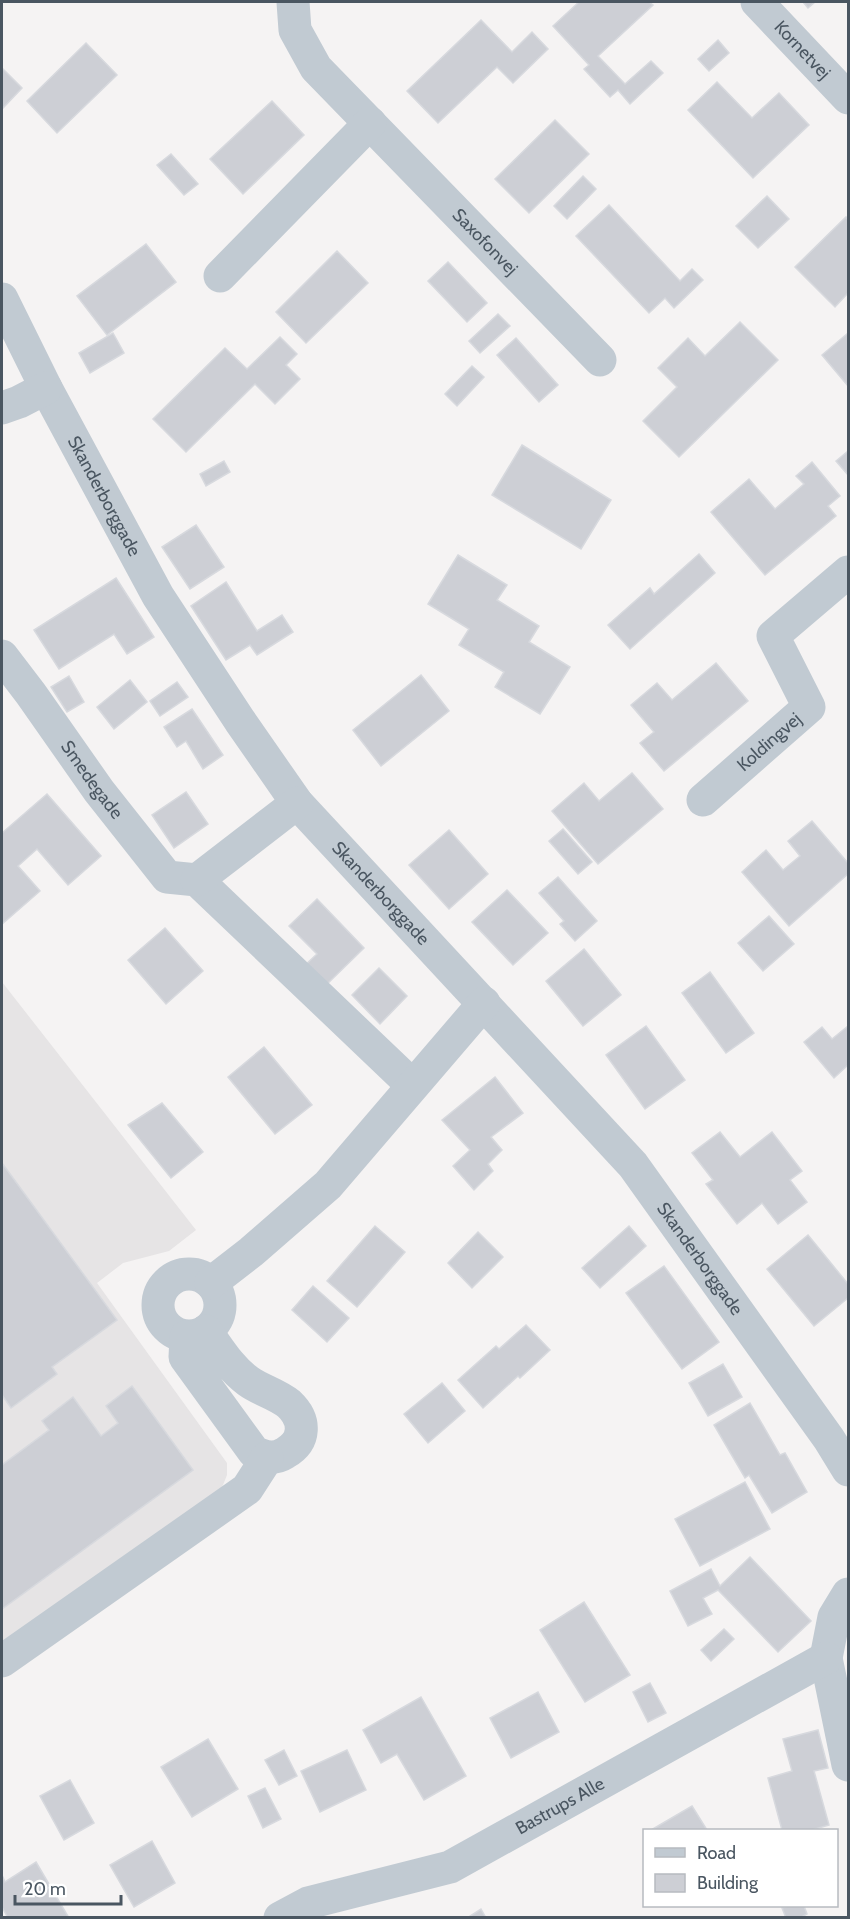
<svg xmlns="http://www.w3.org/2000/svg" width="850" height="1919" font-family="Cabin,sans-serif">
	<rect width="100%" height="100%" fill="#f5f3f3"/>
	<path fill="#e6e4e5" d="M2,982L196,1230L169,1251L123,1263L97,1283L227,1463V1475L223,1485L211,1502L2,1648Z"/>
	<g fill="#cdcfd5" stroke="#d7d9de" stroke-width="1.5">
		<path d="M579,2H649L653,5L598,56L625,84L651,61L663,73L630,104L618,90L610,97L584,69L589,65L553,26Z"/>
		<path d="M803,2H815L808,8Z"/>
		<path d="M481,20L512,52L532,32L548,49L513,83L497,67L438,123L407,91Z"/>
		<path d="M718,40L729,53L709,71L698,59Z"/>
		<path d="M86,43L117,75L57,133L27,101Z"/>
		<path d="M2,68L22,88L2,109Z"/>
		<path d="M717,82L752,118L779,93L809,125L753,178L688,110Z"/>
		<path d="M272,101L304,135L243,194L210,159Z"/>
		<path d="M555,120L589,154L529,213L495,179Z"/>
		<path d="M171,154L198,184L184,195L157,165Z"/>
		<path d="M583,176L596,189L567,219L554,206Z"/>
		<path d="M767,196L789,219L758,248L736,226Z"/>
		<path d="M609,205L680,281L692,269L703,280L674,308L665,298L649,313L576,236Z"/>
		<path d="M846,217L848,220V293L835,307L795,267Z"/>
		<path d="M146,244L176,282L107,335L77,296Z"/>
		<path d="M337,251L368,283L306,343L276,312Z"/>
		<path d="M448,262L487,303L467,322L428,281Z"/>
		<path d="M498,314L510,326L480,353L469,341Z"/>
		<path d="M740,322L778,360L679,457L643,421L677,387L658,368L688,338L705,356Z"/>
		<path d="M113,333L124,353L90,373L79,353Z"/>
		<path d="M848,333V386L822,355Z"/>
		<path d="M280,337L297,354L286,365L300,379L275,404L255,384L186,452L153,419L225,348L247,369Z"/>
		<path d="M516,338L558,385L539,402L497,355Z"/>
		<path d="M472,366L484,377L457,406L445,394Z"/>
		<path d="M522,445L611,500L581,549L492,495Z"/>
		<path d="M848,451V475L836,461Z"/>
		<path d="M224,461L230,472L206,486L200,474Z"/>
		<path d="M812,462L840,496L828,506L836,516L765,575L711,512L749,479L775,509L804,484L796,476Z"/>
		<path d="M196,525L224,567L190,589L162,547Z"/>
		<path d="M699,554L715,573L630,649L608,625L650,588L654,594Z"/>
		<path d="M458,555L507,585L497,600L539,626L529,642L570,667L540,714L495,687L504,672L459,645L469,629L428,604Z"/>
		<path d="M116,578L154,637L127,654L114,634L59,669L34,630Z"/>
		<path d="M226,582L257,631L282,615L293,632L257,655L250,645L226,660L191,606Z"/>
		<path d="M716,663L748,701L664,771L640,743L654,732L631,705L657,683L672,700Z"/>
		<path d="M421,675L449,711L381,766L353,730Z"/>
		<path d="M69,676L84,702L67,712L51,687Z"/>
		<path d="M130,680L147,702L114,729L97,707Z"/>
		<path d="M177,682L188,697L160,716L150,701Z"/>
		<path d="M192,709L223,755L203,769L186,741L177,747L164,727Z"/>
		<path d="M632,773L663,809L598,864L552,811L584,783L599,801Z"/>
		<path d="M186,792L208,824L174,848L152,815Z"/>
		<path d="M47,794L101,856L68,885L37,849L18,866L40,891L2,924V833Z"/>
		<path d="M812,821L848,863V874L789,926L742,872L766,850L783,870L800,856L788,841Z"/>
		<path d="M563,829L592,862L578,874L549,841Z"/>
		<path d="M449,830L488,874L449,909L409,865Z"/>
		<path d="M558,877L597,921L575,941L560,924L564,921L539,893Z"/>
		<path d="M507,890L548,933L513,965L472,922Z"/>
		<path d="M317,899L364,948L323,988L303,967L317,954L289,926Z"/>
		<path d="M769,916L794,944L763,971L738,943Z"/>
		<path d="M165,928L203,971L166,1004L128,960Z"/>
		<path d="M584,949L621,995L583,1026L546,981Z"/>
		<path d="M379,968L407,996L380,1024L352,995Z"/>
		<path d="M710,972L754,1033L726,1053L682,993Z"/>
		<path d="M646,1026L685,1080L645,1109L606,1055Z"/>
		<path d="M848,1026V1065L834,1078L804,1042L822,1027L832,1039Z"/>
		<path d="M264,1047L312,1105L275,1134L228,1077Z"/>
		<path d="M495,1077L523,1113L491,1137L502,1150L488,1164L493,1171L474,1190L453,1166L470,1150L442,1120Z"/>
		<path d="M162,1103L203,1152L171,1178L128,1125Z"/>
		<path d="M720,1132L740,1157L772,1132L802,1171L790,1180L807,1202L778,1224L762,1203L737,1224L706,1184L713,1180L692,1153Z"/>
		<path d="M2,1163L117,1320L52,1367L57,1374L11,1408L2,1395Z"/>
		<path d="M375,1226L405,1252L357,1307L327,1281Z"/>
		<path d="M629,1226L646,1246L600,1288L582,1268Z"/>
		<path d="M478,1232L503,1257L472,1288L448,1263Z"/>
		<path d="M808,1235L848,1284V1298L814,1326L767,1269Z"/>
		<path d="M664,1266L719,1342L682,1369L626,1293Z"/>
		<path d="M313,1286L349,1318L327,1342L292,1310Z"/>
		<path d="M526,1325L550,1350L520,1378L518,1376L483,1408L458,1380L496,1346L499,1349Z"/>
		<path d="M723,1364L742,1397L708,1416L689,1383Z"/>
		<path d="M442,1383L465,1411L428,1443L404,1414Z"/>
		<path d="M132,1386L193,1470L2,1609V1465L49,1430L42,1421L73,1397L101,1436L118,1423L106,1406Z"/>
		<path d="M750,1403L780,1455L785,1453L807,1492L772,1513L749,1475L745,1478L714,1425Z"/>
		<path d="M745,1482L770,1529L700,1566L675,1519Z"/>
		<path d="M750,1557L811,1621L778,1652L718,1590L703,1598L712,1614L688,1626L670,1591L711,1569L720,1586Z"/>
		<path d="M584,1602L630,1675L585,1702L540,1630Z"/>
		<path d="M724,1629L734,1639L711,1661L701,1650Z"/>
		<path d="M650,1683L666,1713L648,1722L633,1692Z"/>
		<path d="M538,1692L559,1732L511,1758L490,1718Z"/>
		<path d="M421,1697L466,1776L424,1800L397,1754L381,1763L363,1730Z"/>
		<path d="M818,1730L828,1768L814,1771L829,1825L812,1830H782L768,1778L792,1771L783,1739Z"/>
		<path d="M208,1739L238,1789L192,1817L161,1767Z"/>
		<path d="M284,1750L297,1776L279,1785L265,1760Z"/>
		<path d="M347,1750L366,1790L320,1812L301,1771Z"/>
		<path d="M70,1780L94,1823L64,1840L40,1796Z"/>
		<path d="M265,1788L281,1819L263,1828L248,1796Z"/>
		<path d="M692,1806L707,1830H651Z"/>
		<path d="M152,1841L175,1883L134,1907L110,1865Z"/>
		<path d="M36,1862L69,1918H8L2,1907V1875L5,1882Z"/>
		<path d="M788,1906H804L807,1914L800,1918H786L782,1908Z"/>
		<path d="M481,1909L486,1918H467Z"/>
	</g>
	<g fill="none" stroke-linecap="round" stroke-linejoin="round">
		<g stroke="#c1cad2" stroke-width="33">
			<path id="s1" d="M293,2L295,30L316,68L600,360"/>
			<path id="s2" d="M757,2L848,98"/>
			<path d="M220,276L370,123"/>
			<path id="s3" d="M2,299L46,388L158,596L240,721L297,803L633,1165L829,1439L848,1470"/>
			<path d="M2,408L19,402L46,388"/>
			<path id="s4" d="M2,656L31,694L99,791L167,877L197,880L412,1085"/>
			<path id="s5" d="M703,800L809,707L773,636L848,572"/>
			<path d="M197,880L297,803"/>
			<circle cx="189" cy="1305" r="31"/>
			<path d="M211,1283L251,1252L328,1185L484,1003"/>
			<path d="M186,1337L185,1357L254,1452C265,1457 274,1460 285,1453C306,1441 306,1420 289,1404C277,1394 260,1390 248,1381C230,1368 219,1349 206,1331"/>
			<path d="M848,1594L834,1617L826,1658L848,1765"/>
			<path d="M2,1661L247,1489L267,1458"/>
			<path id="s6" d="M280,1918L308,1903L450,1867L826,1658"/>
		</g>
	</g>
	<g text-anchor="middle" stroke-width="4.5" stroke-linejoin="round" paint-order="stroke">
		<g font-size="18" fill="#4a5661" stroke="#fff">
			<text dy="6" stroke="none"><textPath href="#s2" startOffset="66">Kornetvej</textPath></text>
			<text dy="6" stroke="none"><textPath href="#s1" startOffset="314">Saxofonvej</textPath></text>
			<text dy="6" stroke="none"><textPath href="#s3" startOffset="222">Skanderborggade</textPath></text>
			<text dy="6" stroke="none"><textPath href="#s5" startOffset="88">Koldingvej</textPath></text>
			<text dy="6" stroke="none"><textPath href="#s4" startOffset="153">Smedegade</textPath></text>
			<text dy="6" stroke="none"><textPath href="#s3" startOffset="708">Skanderborggade</textPath></text>
			<text dy="6" stroke="none"><textPath href="#s3" startOffset="1194">Skanderborggade</textPath></text>
			<text dy="6" stroke="none"><textPath href="#s6" startOffset="304">Bastrups Alle</textPath></text>
		</g>
	</g>
	<rect width="850" height="1919" fill="none" stroke="#4a5661" stroke-width="6"/>
	<rect x="643" y="1829" width="195" height="78" fill="#ffffff" stroke="#b7bbc0" stroke-width="1.5"/>
	<rect x="655" y="1848" width="30" height="9" fill="#c1cad2" stroke="#b7bbc0" stroke-width="1.5"/>
	<text x="697" y="1859" font-size="18" fill="#4a5661">Road</text>
	<rect x="655" y="1874" width="30" height="18" fill="#cdcfd5" stroke="#b7bbc0" stroke-width="1.5"/>
	<text x="697" y="1889" font-size="18" fill="#4a5661">Building</text>
	<path d="M15 1895v9h106v-9" fill="none" stroke="#4a5661" stroke-width="3"/>
	<text x="24" y="1895" font-size="18" fill="#4a5661" stroke="#ffffff" stroke-width="4.5" paint-order="stroke">20 m</text>
</svg>
